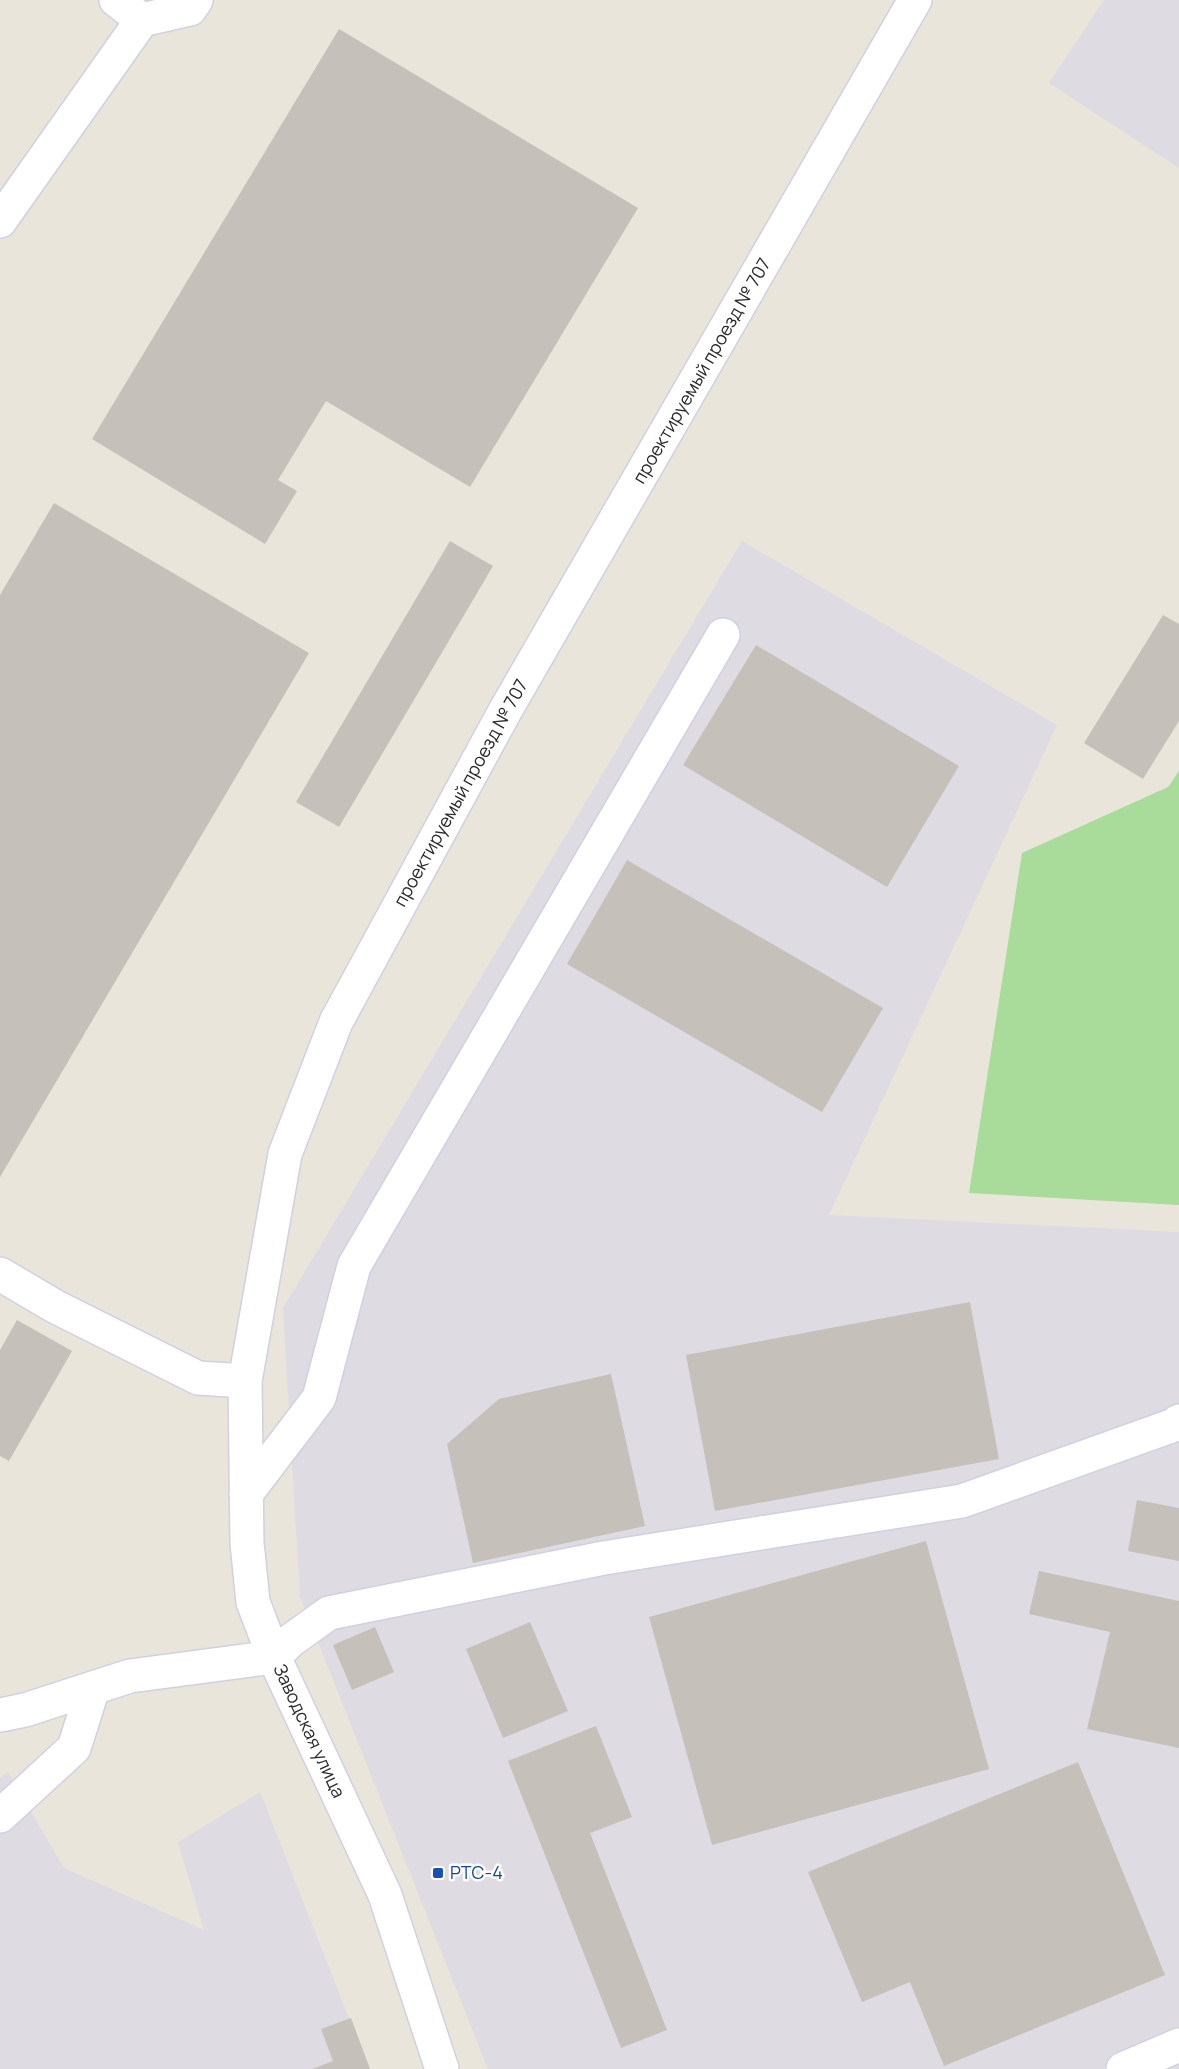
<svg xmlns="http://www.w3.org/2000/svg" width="1179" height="2069" font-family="Manrope,sans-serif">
	<rect width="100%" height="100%" fill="#e9e5db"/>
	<g fill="#dedbe2">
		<path d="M1104,0H1179V168L1049,83Z"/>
		<path d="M742,541L1057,725L829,1215L1179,1232V2069H488L300,1597L283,1308Z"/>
		<path d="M8,1772L64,1868L204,1930L178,1842L260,1792L369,2069H0V1778Z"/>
	</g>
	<path fill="#a9db9b" d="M1179,771V1205L969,1193L1022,853L1168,787Z"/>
	<g fill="#c5c1ba">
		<path d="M339,29L638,208L470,487L326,401L278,480L297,491L265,544L92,439Z"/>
		<path d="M54,503L309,653L0,1177V595Z"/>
		<path d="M450,541L493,566L339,827L296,802Z"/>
		<path d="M1163,615L1179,624V721L1143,779L1084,743Z"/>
		<path d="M756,645L959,766L887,887L683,765Z"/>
		<path d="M627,860L883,1008L822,1112L567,964Z"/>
		<path d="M970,1302L999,1459L715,1511L686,1355Z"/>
		<path d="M17,1320L72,1351L9,1461L0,1456V1350Z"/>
		<path d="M611,1374L645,1526L473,1563L447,1444L499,1399Z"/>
		<path d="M1137,1500L1179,1508V1561L1128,1551Z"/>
		<path d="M926,1541L989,1769L712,1845L649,1617Z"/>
		<path d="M1039,1571L1179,1601V1748L1087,1729L1110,1632L1029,1614Z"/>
		<path d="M530,1622L568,1711L503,1738L466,1649Z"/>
		<path d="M375,1627L394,1672L352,1690L333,1645Z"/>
		<path d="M596,1726L632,1817L590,1833L667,2030L621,2048L508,1761Z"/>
		<path d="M1078,1762L1165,1975L944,2066L910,1982L862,2002L808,1872Z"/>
		<path d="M351,2018L370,2069H312L333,2061L321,2029Z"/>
	</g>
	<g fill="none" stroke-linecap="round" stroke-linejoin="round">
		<defs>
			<g id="minor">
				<path d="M116,0L142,20"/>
				<path d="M915,0L505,711L336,1022L285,1154L245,1381L247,1543L253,1602L274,1657L290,1641L329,1613L604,1558L962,1501L1174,1425L1179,1421"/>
				<path d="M0,221L142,20L190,9L196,0"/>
				<path d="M0,1274L56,1307L198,1378L245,1381"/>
				<path d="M246,1494L319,1398L354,1266L723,635"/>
				<path d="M0,1715L25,1710L130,1676L274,1657L385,1895L442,2069"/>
				<path d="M0,1816L74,1748L93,1688"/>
				<path d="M1123,2069L1179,2045"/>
			</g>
		</defs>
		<use href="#minor" stroke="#d0d1e0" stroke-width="36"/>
		<use href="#minor" stroke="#fff" stroke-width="33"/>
	</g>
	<rect fill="#1a4fb4" stroke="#fff" stroke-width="2" x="432" y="1867" width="12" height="12" rx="3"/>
	<g text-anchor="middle" stroke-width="5" stroke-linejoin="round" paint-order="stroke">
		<g font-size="18" fill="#282828" stroke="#fff">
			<text transform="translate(702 371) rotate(-60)" y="6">проектируемый проезд № 707</text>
			<text transform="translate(461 793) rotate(-61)" y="6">проектируемый проезд № 707</text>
			<text transform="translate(309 1731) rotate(65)" y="6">Заводская улица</text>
		</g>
		<g font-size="18" fill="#164399" stroke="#fff" text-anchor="start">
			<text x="450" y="1879">РТС-4</text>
		</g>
	</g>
</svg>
